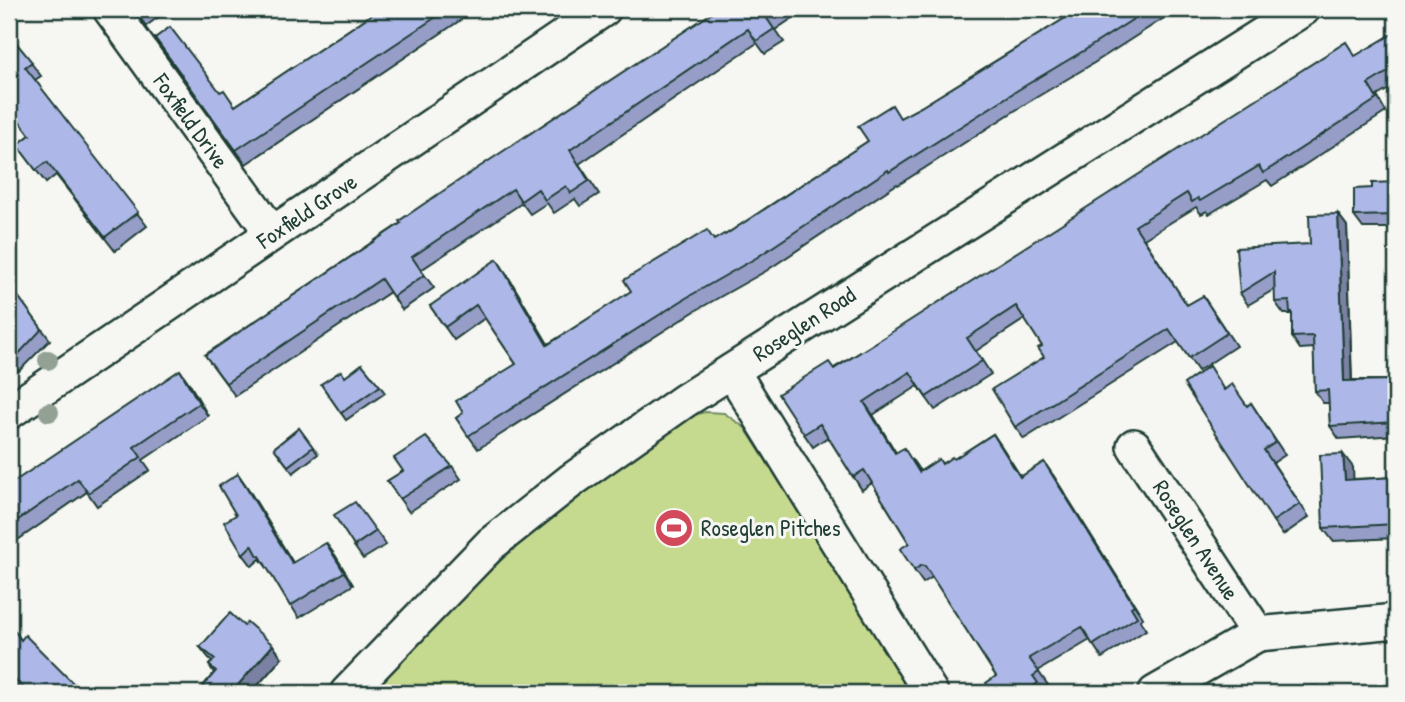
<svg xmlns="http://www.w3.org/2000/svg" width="1405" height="702" font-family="'Patrick Hand',sans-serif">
	<rect width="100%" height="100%" fill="#f6f6f2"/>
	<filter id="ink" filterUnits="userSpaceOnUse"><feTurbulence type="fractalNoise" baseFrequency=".0143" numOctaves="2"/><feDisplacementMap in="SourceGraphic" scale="14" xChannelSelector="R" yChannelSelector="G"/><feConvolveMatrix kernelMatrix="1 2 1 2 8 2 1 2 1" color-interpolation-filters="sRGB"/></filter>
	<g filter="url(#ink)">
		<path fill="#c6da8f" stroke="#728c62" stroke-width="2" d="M705,412L724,413L745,428L915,693H367C432,625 498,558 572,500C610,470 651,444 690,416Z"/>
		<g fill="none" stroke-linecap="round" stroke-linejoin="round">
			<defs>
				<g id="street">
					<path d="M110,9L272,233"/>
					<path d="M732,371L931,693"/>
					<path d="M9,412L604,9"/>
					<path d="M1134,446L1258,634L1155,693"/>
					<path d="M1258,634L1396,621"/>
					<path d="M347,693L491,544L572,480L684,401L1303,9"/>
				</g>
			</defs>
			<use href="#street" stroke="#1f3d34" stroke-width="38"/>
			<use href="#street" stroke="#f6f6f2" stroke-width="33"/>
		</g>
		<g fill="#92a193">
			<circle cx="48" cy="360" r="10"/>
			<circle cx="49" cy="412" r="10"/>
		</g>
		<g fill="#969ec8" stroke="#1f3d34" stroke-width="2">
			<path d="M134,9H159L157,10L161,15L146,26Z"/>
			<path d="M380,9H477L246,164L155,38L235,106Z"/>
			<path d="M718,9H806L775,30L784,42L765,54L757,43L579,164L599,194L580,206L575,199L554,213L547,203L530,214L522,203L421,270L434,288L402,310L390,292L235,396L205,355Z"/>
			<path d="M1080,9H1178L1094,63L1027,103L898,185L897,184L766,271L695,311L478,449L456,418L463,413L516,364L485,318L454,340L430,306L506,273L548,344L714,240L725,235L868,141L901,118L921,107Z"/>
			<path d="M1396,32V85L1377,96L1386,112L1272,186L1267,180L1209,214L1207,211L1201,214L1196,207L1144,239L1187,305L1203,296L1236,346L1198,371L1178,342L1024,439L1015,427L1044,357L1042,346L1025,319L976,351L991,374L935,410L918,386L873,415L896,453L913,461L920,471L954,459L993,434L1021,477L1053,475L1143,618L1140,620L1146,630L1102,658L1090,640L1038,671L1048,685L1042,689L1045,693H993L996,676L933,578H931L923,583L914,570L909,543L872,483L862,490L828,437L813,447L804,434L834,368Z"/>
			<path d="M9,34L41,76L35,80L147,226L115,251L56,175L46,183L17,145L30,135L9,107Z"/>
			<path d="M1396,182V228H1363L1354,216Z"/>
			<path d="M1338,214L1347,226L1352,380H1396V435L1339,439L1330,426L1329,403H1323L1315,391L1314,348L1300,349L1292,337V315L1291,314H1284L1275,302V289L1248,305L1240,293L1310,244Z"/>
			<path d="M9,284L50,340L19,371L17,370L9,377Z"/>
			<path d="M345,377L380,386L385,393L346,420L321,384Z"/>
			<path d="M189,383L208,416L143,460L150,470L97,506L87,492L9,546V485Z"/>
			<path d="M1225,389L1247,406L1251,403L1285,455L1273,463L1309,517L1283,535L1273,521Z"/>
			<path d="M299,428L318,454L293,473L274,448Z"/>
			<path d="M452,466L461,479L409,512L387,481L403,471Z"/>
			<path d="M1353,467V479L1396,477V538L1333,541L1323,528Z"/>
			<path d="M238,474L247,487L293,563L335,555L353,585L299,618L268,569L260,559L252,566L243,554L236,515Z"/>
			<path d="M376,531L386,545L363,559L354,546Z"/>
			<path d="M9,623L21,640L83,693H24L9,679Z"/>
			<path d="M200,647L282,658L251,693H208L203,686L214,673L209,665L212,662Z"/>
		</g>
		<g fill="#7a81a2" stroke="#1f3d34" stroke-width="2">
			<path d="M1338,214L1347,226L1352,393L1344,381Z"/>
			<path d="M497,259L506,273L556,358L547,345Z"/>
			<path d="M180,370L189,383L208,416L199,403Z"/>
			<path d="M864,402L873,415L904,466L895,453Z"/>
			<path d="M993,434L1002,447L1029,490L1020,477Z"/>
			<path d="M1343,454L1353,467L1354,493L1345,480Z"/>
			<path d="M1044,462L1053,475L1143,618L1134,605Z"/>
			<path d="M238,474L247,487L301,576L292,563Z"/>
			<path d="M326,543L335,555L353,585L344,572Z"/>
			<path d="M273,645L282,658L251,693H231Z"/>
		</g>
		<g fill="#aeb8e8" stroke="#1f3d34" stroke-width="2">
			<path d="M134,9H143L137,13Z"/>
			<path d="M380,9H448L236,150L155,38L170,27L220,92L224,90L235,106Z"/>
			<path d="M718,9H778L766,17L774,29L756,41L748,29L570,150L589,181L571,193L566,186L545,200L538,189L521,201L513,189L412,257L424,275L393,297L381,279L226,383L205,355L401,223L399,221L431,199Z"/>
			<path d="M1080,9H1149L1085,50L1018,90L889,172L888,170L756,258L686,298L468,436L456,418L463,413L456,401L516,364L476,305L445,327L430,306L497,259L547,345L631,291L624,280L707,230L714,240L724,234L725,235L868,141L858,126L892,105L900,118L921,107Z"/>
			<path d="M1396,32V67L1368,84L1377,99L1263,173L1259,166L1200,201L1198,198L1192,202L1187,193L1135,226L1187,305L1203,296L1227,333L1189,358L1169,329L1015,427L992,389L1044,357L1038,348L1042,346L1016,306L967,338L982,361L926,397L910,372L864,402L895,453L904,448L919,472L939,459L942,464L952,457L954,459L993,434L1020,477L1044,462L1134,605L1131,607L1137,617L1093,645L1082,627L1029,658L1039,672L1033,676L1038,683L1024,693H993L986,683L996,676L925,566L922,565L914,570L900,549L909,543L864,470L853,477L820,424L804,434L778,394L829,362L834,369L1346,42L1355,56Z"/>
			<path d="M9,34L32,62L25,67L138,212L105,237L47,162L36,170L17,145L30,135L9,107Z"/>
			<path d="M1396,182V215L1354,216V189L1372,188V183Z"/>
			<path d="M1338,214L1344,381L1396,380V422L1330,426L1328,390L1315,391L1313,336L1292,337V312H1290L1289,301L1275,302L1274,272L1240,293L1236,248L1310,244L1309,215Z"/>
			<path d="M9,284L42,329L12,361L10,359L9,360Z"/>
			<path d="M362,364L380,386L341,413L321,384L341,371L345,377Z"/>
			<path d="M1209,366L1224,390L1232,384L1247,406L1251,403L1276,442L1264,450L1300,504L1273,521L1184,384Z"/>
			<path d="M180,370L199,403L134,447L141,457L88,493L78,479L9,526V485Z"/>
			<path d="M299,428L313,447L288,466L274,448Z"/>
			<path d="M426,437L452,466L400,499L387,481L403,471L394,458Z"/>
			<path d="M1343,454L1345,480L1396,477V524L1323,528L1320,455Z"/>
			<path d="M238,474L292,563L326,543L344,572L290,606L260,556H258L252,545L243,554L224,522L236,515L219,486Z"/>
			<path d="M355,502L376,531L354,546L334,515Z"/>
			<path d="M230,613L244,626L247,622L273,645L231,693H212L203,686L216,671L209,665L215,659L200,647Z"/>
			<path d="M9,623L21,640L25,635L83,693H29L9,674Z"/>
			<path d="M1318,686L1319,693H1293V688Z"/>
			<path d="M1396,691V693H1354Z"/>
		</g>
	</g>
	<defs>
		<symbol id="stadium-disc" viewBox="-11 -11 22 22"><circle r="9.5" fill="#d1495b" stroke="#f6f6f2"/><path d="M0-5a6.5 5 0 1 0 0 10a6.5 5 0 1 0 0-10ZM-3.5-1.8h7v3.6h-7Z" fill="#fff"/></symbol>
	</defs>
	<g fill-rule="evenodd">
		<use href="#stadium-disc" x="652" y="506" width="44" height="44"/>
	</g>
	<g text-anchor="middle" stroke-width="6" stroke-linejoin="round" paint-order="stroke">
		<g font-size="23" fill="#1f3d34" stroke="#f6f6f2">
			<text transform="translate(191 121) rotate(54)" y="8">Foxfield Drive</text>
			<text transform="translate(307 211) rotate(-34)" y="8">Foxfield Grove</text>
			<text transform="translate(804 324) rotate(-33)" y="8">Roseglen Road</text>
			<text transform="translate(1196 540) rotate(57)" y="8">Roseglen Avenue</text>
		</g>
		<g font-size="23" fill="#1f3d34" stroke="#f6f6f2" text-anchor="start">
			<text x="701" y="536">Roseglen Pitches</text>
		</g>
	</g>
	<rect width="1405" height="702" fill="none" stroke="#f6f6f2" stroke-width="35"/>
	<rect x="18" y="18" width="1370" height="667" fill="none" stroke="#1f3d34" stroke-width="2.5" filter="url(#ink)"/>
</svg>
